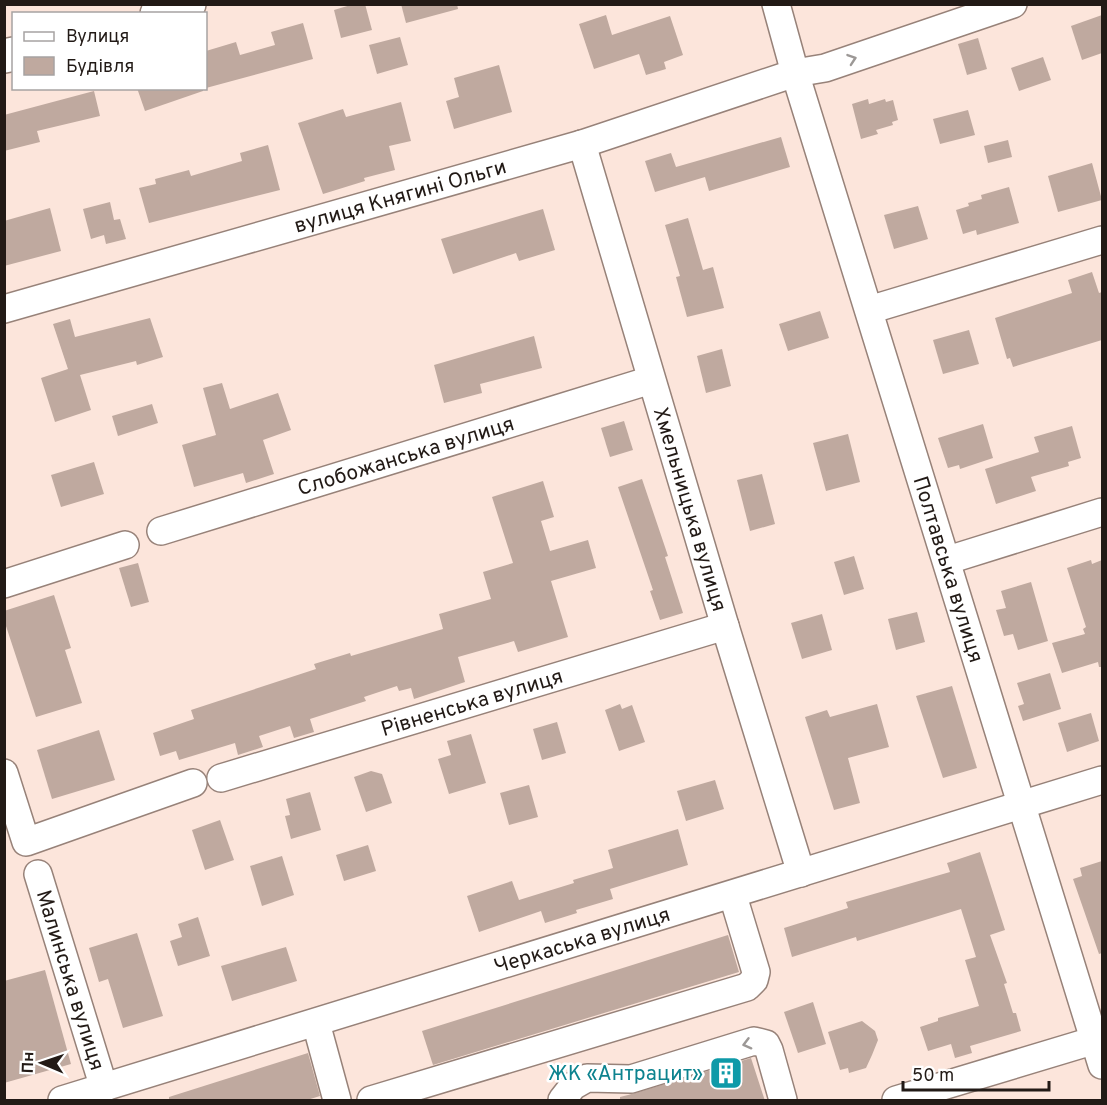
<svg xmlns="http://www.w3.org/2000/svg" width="1107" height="1105" font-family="Overpass,sans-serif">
	<rect width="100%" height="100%" fill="#fce5db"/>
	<g fill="#bfa99f">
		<path d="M354,4H365L372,30L341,38L334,10Z"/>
		<path d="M401,4H457L458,9L406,23Z"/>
		<path d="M606,15L612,35L670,16L683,55L664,62L666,69L646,75L639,54L594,69L579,24Z"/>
		<path d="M1102,15V53L1082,60L1071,26Z"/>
		<path d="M303,23L313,59L206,88V51L236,42L240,55L275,45L271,32Z"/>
		<path d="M400,37L408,65L377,74L369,45Z"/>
		<path d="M978,38L987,69L967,75L958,44Z"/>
		<path d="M1043,57L1051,80L1019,91L1011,68Z"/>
		<path d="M499,65L512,112L454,129L446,101L459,97L454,78Z"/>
		<path d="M137,88H203V91L145,111Z"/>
		<path d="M94,91L100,116L37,131L40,142L4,151V115Z"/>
		<path d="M868,99L869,104L885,99L886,102L893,100L898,120L892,122L893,125L876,130L878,134L861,139L852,104Z"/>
		<path d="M401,102L411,141L389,146L395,170L364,178L365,181L323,194L298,123L343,109L346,117Z"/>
		<path d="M968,110L975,135L940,144L933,119Z"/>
		<path d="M781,137L790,167L709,191L705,177L655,192L645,161L671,153L676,167Z"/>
		<path d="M1008,140L1012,157L988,163L984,146Z"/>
		<path d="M268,145L280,190L149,223L139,188L156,184L155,179L189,170L191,176L242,161L240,153Z"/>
		<path d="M1092,163L1102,200L1058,212L1048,176Z"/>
		<path d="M1009,187L1019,223L977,235L976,230L963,234L956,210L969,206L968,203L982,199L981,195Z"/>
		<path d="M110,202L114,220L120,219L126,239L106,244L104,235L91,239L83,209Z"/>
		<path d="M918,206L928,239L894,249L884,215Z"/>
		<path d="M50,208L61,251L4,266V221Z"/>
		<path d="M543,209L555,250L519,261L516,253L453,274L441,239Z"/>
		<path d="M688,218L703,270L713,267L724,308L687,317L676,277L680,276L665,225Z"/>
		<path d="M1092,272L1099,293L1102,292V340L1013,367L1010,358L1007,359L995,318L1072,293L1068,280Z"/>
		<path d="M820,311L829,338L788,351L779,324Z"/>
		<path d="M150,318L163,357L137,365L136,361L80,375L91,410L55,422L41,378L68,369L53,324L70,319L75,337Z"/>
		<path d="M969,330L979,364L943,374L933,340Z"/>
		<path d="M534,336L542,368L480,384L482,393L444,403L434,365Z"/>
		<path d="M722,349L731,386L706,393L697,356Z"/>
		<path d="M222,383L230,409L278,393L291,430L263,440L274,474L246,483L243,473L194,487L182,445L216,435L203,388Z"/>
		<path d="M152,404L158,423L118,436L112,416Z"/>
		<path d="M624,421L633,450L610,457L601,428Z"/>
		<path d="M983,424L993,458L960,469L959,465L948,468L938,438Z"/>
		<path d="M1072,426L1081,458L1068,462L1069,466L1031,477L1036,491L996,504L985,469L1039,452L1034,437Z"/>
		<path d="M848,434L860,482L826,491L813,443Z"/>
		<path d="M94,462L104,494L61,507L51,475Z"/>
		<path d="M762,474L775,524L750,531L737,480Z"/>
		<path d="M642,479L665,547L668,556L665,557L683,613L660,620L650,591L653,590L618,487Z"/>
		<path d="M543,481L554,517L541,521L550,551L588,540L596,568L551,581L568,637L518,652L514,641L458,657L465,682L414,699L411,688L399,691L397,686L364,697L366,701L310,719L314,732L294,738L290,726L259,736L263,747L238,755L235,743L179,760L176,751L160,756L153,733L194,719L191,710L316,669L314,664L350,653L351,656L443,629L439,614L491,599L483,572L513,563L492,497Z"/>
		<path d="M854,556L864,589L844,595L834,562Z"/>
		<path d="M1091,560L1092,564L1102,560V667H1099L1098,662L1062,673L1052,643L1085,634L1083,629L1086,627L1067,568Z"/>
		<path d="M138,563L149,602L131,607L119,568Z"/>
		<path d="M1031,582L1048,641L1018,650L1013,634L1004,636L996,610L1006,608L1001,591Z"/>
		<path d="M54,595L71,648L65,650L82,703L36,717L4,620V611Z"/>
		<path d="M917,612L925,642L896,650L888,619Z"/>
		<path d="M822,614L832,650L802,659L791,623Z"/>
		<path d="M1050,673L1061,709L1023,721L1018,706L1024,704L1017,683Z"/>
		<path d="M952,686L977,768L943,778L916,696Z"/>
		<path d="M620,704L622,709L632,705L645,742L619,751L605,710Z"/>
		<path d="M877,704L889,747L848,758L860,803L834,810L805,717L827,710L830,717Z"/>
		<path d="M1091,713L1099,741L1067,752L1058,723Z"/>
		<path d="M557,722L566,753L542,760L533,729Z"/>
		<path d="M99,730L115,780L52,799L37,750Z"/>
		<path d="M471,734L486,783L449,794L438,759L451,755L447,741Z"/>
		<path d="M371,771L382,774L392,803L366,812L354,777Z"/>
		<path d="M715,780L724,809L686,821L677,791Z"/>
		<path d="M529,785L538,817L509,825L500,793Z"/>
		<path d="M310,792L321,830L291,839L285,816L290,815L286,799Z"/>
		<path d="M220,820L234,860L205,870L192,830Z"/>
		<path d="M678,829L688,865L610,889L613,899L576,910L577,913L545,923L541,911L479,932L467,896L512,881L519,900L574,883L573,880L613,868L608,850Z"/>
		<path d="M368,845L376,871L344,881L336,855Z"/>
		<path d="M980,852L1005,930L990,935L1007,983L1004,984L1013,1013H1016L1021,1031L970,1046L972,1053L955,1058L951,1044L928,1051L920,1027L938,1021V1018L979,1006L965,960L976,957L961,909L857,941L856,937L792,957L784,928L848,908L846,902L950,872L947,863Z"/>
		<path d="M282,856L294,895L262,906L250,866Z"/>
		<path d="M1102,861V953L1099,954L1073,879L1082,876L1080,868Z"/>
		<path d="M198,917L210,956L178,966L170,941L182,937L178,924Z"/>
		<path d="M137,933L163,1016L123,1028L108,979L99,982L89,948Z"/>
		<path d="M728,935L739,972L433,1065L422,1031Z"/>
		<path d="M286,947L297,981L232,1001L221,966Z"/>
		<path d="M45,970L71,1064L4,1083V981Z"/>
		<path d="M813,1002L826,1044L798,1053L784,1012Z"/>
		<path d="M862,1021L875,1031L878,1040L872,1055L866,1068L849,1073L848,1068L840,1070L828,1032Z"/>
		<path d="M308,1053L320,1096L304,1101H169V1097Z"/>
		<path d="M751,1058L765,1101H620V1097L628,1095Z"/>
	</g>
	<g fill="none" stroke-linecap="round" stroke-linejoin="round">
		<defs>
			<g id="minor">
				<path id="s1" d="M776,4L795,73L1102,1065"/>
				<path id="s2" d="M582,144L725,626L801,873"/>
				<path id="s3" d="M4,309L582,144L795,73L825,68L1013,4"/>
				<path d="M869,310L1102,240"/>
				<path id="s4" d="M161,531L651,380"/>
				<path d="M948,560L1102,512"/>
				<path d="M4,584L125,545"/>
				<path d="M4,773L26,842L193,783"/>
				<path id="s5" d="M221,778L725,626"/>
				<path id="s6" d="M38,874L104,1088"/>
				<path d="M316,1023L337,1100"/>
				<path id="s7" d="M62,1100L1102,780"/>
				<path d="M371,1100L747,987L754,980L756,972L733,896"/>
				<path d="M562,1100L573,1086L587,1078L631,1079L754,1041L766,1044L769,1050L783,1100"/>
				<path d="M896,1100L1102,1038"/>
			</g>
			<g id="major">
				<path d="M157,14L189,4"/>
				<path d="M4,56L14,54"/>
			</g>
		</defs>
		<use href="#minor" stroke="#978279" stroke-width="30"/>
		<use href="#major" stroke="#978279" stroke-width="36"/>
		<use href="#minor" stroke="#fff" stroke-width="27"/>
		<use href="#major" stroke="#fff" stroke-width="33"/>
	</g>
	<defs><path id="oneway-chevron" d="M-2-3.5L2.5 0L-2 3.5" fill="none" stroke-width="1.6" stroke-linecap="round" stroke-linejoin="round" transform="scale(1.5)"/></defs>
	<g stroke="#9c9896">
		<use href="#oneway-chevron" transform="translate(852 59) rotate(-19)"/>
		<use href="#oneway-chevron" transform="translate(747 1044) rotate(165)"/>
	</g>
	<defs>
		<symbol id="building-square" viewBox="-11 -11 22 22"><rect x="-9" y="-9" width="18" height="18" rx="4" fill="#0f9aa8" stroke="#fff"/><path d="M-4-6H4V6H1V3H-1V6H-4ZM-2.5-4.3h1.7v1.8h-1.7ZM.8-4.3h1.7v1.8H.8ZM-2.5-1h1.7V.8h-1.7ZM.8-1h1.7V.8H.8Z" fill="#fff"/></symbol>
	</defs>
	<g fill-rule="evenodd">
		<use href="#building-square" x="707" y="1054" width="38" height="38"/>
	</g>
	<g text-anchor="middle" stroke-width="5" stroke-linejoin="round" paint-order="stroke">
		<g font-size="21" fill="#221a16" stroke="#fff">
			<text dy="7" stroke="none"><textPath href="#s3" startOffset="412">вулиця Княгині Ольги</textPath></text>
			<text dy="7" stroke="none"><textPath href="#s4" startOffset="256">Слобожанська вулиця</textPath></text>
			<text dy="7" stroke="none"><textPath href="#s2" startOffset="381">Хмельницька вулиця</textPath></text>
			<text dy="7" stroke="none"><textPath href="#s1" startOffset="591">Полтавська вулиця</textPath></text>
			<text dy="7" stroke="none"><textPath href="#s5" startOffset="262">Рівненська вулиця</textPath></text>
			<text dy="7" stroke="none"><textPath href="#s7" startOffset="544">Черкаська вулиця</textPath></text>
			<text dy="7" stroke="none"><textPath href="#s6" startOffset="111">Малинська вулиця</textPath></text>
		</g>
		<g font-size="21" fill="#0d838f" stroke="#fff" text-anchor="end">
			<text x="703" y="1080">ЖК «Антрацит»</text>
		</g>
	</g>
	<rect width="1107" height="1105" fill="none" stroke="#221a16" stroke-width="12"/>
	<rect x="12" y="12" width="195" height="78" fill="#ffffff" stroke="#a7a3a2" stroke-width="1.5"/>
	<rect x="24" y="32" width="30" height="9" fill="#ffffff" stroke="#a7a3a2" stroke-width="1.5"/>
	<text x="66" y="42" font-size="18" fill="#221a16">Вулиця</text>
	<rect x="24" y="57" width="30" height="18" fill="#bfa99f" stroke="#a7a3a2" stroke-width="1.5"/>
	<text x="66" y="72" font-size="18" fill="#221a16">Будівля</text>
	<g transform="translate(42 1063) rotate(272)" stroke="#ffffff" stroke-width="4.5" paint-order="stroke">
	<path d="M0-4.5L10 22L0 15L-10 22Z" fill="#221a16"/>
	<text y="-9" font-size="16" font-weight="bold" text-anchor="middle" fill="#221a16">Пн</text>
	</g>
	<path d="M903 1081v9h146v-9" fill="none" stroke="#221a16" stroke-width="3"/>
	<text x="912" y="1081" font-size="18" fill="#221a16" stroke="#ffffff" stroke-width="4.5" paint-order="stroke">50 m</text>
</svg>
